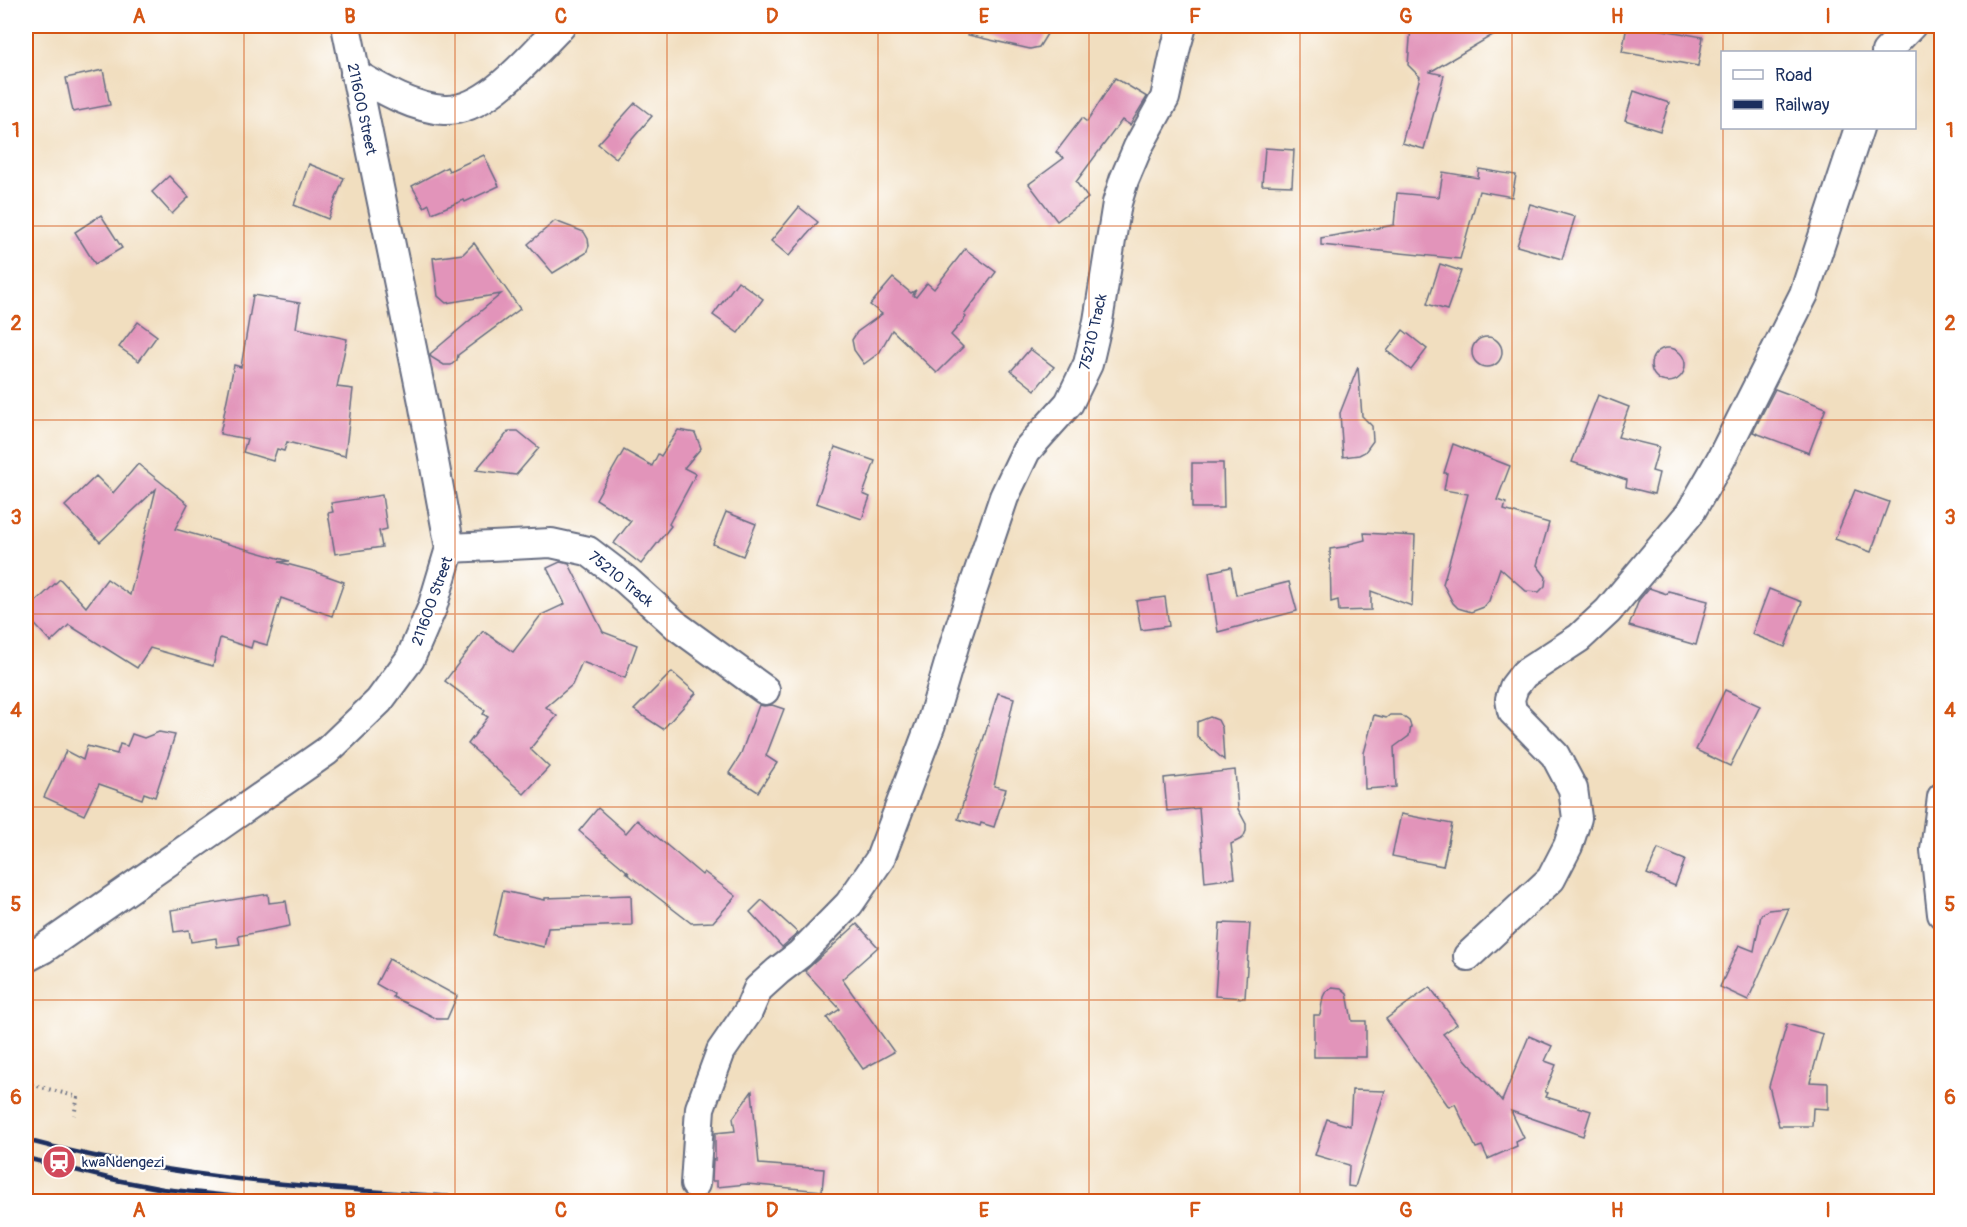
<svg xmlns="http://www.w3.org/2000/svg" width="1967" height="1227" font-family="Pangolin,sans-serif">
	<rect width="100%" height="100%" fill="#fff"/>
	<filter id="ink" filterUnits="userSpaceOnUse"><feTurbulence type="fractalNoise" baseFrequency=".0167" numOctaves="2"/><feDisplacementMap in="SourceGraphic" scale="12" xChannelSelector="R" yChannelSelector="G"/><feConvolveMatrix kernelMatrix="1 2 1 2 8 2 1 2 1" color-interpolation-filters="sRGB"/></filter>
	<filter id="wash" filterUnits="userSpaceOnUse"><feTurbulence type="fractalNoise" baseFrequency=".008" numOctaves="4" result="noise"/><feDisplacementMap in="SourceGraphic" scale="24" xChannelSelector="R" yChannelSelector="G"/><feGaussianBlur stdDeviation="1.35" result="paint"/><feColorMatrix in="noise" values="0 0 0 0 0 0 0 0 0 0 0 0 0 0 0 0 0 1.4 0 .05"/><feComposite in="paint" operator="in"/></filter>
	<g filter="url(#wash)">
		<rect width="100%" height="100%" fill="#f1debf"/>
		<g id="blocks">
			<g fill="#e294ba">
				<path d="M969,26H1052L1039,47L1030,49L968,35Z"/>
				<path d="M1411,26H1508L1430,72L1444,75L1424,149L1402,143L1420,77L1408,65Z"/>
				<path d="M1627,26H1640L1703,37L1698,66L1622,52Z"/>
				<path d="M103,70L110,105L73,112L66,78Z"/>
				<path d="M1115,78L1147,97L1130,125L1122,120L1076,182L1088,198L1057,221L1029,184L1064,158L1056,152L1082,118L1087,122Z"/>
				<path d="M1634,91L1669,103L1660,131L1625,120Z"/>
				<path d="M635,103L652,116L616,158L598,144Z"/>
				<path d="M1265,148L1294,150L1292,186L1262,185Z"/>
				<path d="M484,155L499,186L465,202L464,200L432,213L429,204L424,207L412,186L447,167L449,171Z"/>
				<path d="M309,164L344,178L328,219L294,205Z"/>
				<path d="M1479,169L1516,175L1512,197L1479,191L1460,259L1321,245V238L1394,225L1397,193L1439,197L1443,172L1478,178Z"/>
				<path d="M169,176L189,197L172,214L152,192Z"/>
				<path d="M1530,204L1575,217L1562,259L1517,246Z"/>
				<path d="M799,207L818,222L789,256L771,241Z"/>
				<path d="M101,215L122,248L95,264L75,232Z"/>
				<path d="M555,221L584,232L588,239L589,246L586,253L553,273L528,244Z"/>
				<path d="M474,243L520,309L458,355L457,360L451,365H444L431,357L430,354L501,294L446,303L438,296L433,258L463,254Z"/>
				<path d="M965,249L996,272L964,315L966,317L951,335L963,347L937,373L892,330L879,353L864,364L854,350L852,340L857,332L882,314L870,305L893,278L911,293L916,290L913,295L916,297L927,283L934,289Z"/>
				<path d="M1440,264L1461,271L1447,310L1427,304Z"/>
				<path d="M738,281L763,299L738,333L713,315Z"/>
				<path d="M253,295L300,303L296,328L347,339L337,387L353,389L345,456L287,442L284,451L277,449L273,461L243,452L247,439L220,434L234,365L241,367Z"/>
				<path d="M138,322L157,336L139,361L119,347Z"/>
				<path d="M1403,330L1427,349L1411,370L1387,351Z"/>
				<circle cx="1487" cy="352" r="15"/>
				<circle cx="1668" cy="365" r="17"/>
				<path d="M1030,349L1054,367L1035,390L1011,371Z"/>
				<path d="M1358,367L1362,416L1372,426L1373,441L1365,452L1359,455L1343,457L1340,413Z"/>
				<path d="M1775,389L1826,408L1809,453L1753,432Z"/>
				<path d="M1598,395L1629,407L1618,437L1659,447L1652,471L1659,473L1654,494L1626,487L1627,480L1572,462Z"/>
				<path d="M678,430L695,433L701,448L684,468L696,474L669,524L671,526L641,564L614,543L631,521L596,499L624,450L652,466L658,454L661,456Z"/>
				<path d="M509,431H518L539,448L516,475L476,470Z"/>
				<path d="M1453,444L1510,466L1497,500L1506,503L1504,510L1549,523L1537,565L1546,577L1545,586L1539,592L1526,591L1500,568L1489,601L1484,607L1471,612L1458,608L1453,603L1443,584L1468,494L1444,490L1447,473H1444Z"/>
				<path d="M835,447L875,461L863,494L870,497L862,519L816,503Z"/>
				<path d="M1192,463H1223L1224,508H1192Z"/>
				<path d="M138,464L188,504L175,529L289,561L279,562L313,571L344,582L332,616L281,598L267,645L253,641L251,648L220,638L213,666L150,648L137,668L69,625L51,642L26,615V611L60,579L86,607L107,579L130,595L156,489L100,542L65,506L96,476L113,493Z"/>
				<path d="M1855,490L1889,502L1871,552L1835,539Z"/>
				<path d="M382,495L387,529L379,531L382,547L335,554L328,513L333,512L331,503Z"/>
				<path d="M726,512L756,524L743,556L713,544Z"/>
				<path d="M1364,533L1415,536L1412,606L1371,591V610L1339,611L1338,600L1331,602L1330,549L1349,546V544L1365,540Z"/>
				<path d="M560,562L569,564L603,632L637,645L625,678L582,662L572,685L546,707L557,716L530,749L549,767L524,794L468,744L488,717L483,714L485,711L445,681L483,631L513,652L541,615L565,604L547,568Z"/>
				<path d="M1231,567L1236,595L1289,582L1297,611L1218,632L1209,572Z"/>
				<path d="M1649,588L1667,594L1668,591L1708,601L1696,645L1629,626L1639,600Z"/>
				<path d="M1769,589L1802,602L1785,647L1752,634Z"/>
				<path d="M1165,597L1169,626L1141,630L1136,601Z"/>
				<path d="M672,672L696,693L663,729L634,710Z"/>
				<path d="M1725,690L1760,706L1730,766L1696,750Z"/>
				<path d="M998,693L1014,698L994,786L1006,789L994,827L981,823L980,826L958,819Z"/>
				<path d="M759,705L764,706L772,705L784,709L766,756L777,763L758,792L729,773L740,756Z"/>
				<path d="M1374,715L1386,718L1390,715H1401L1409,721L1411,726L1409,736L1394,747L1396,787L1365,789L1364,753Z"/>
				<path d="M1210,717L1218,720L1222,728L1224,760L1197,736V722Z"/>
				<path d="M159,732L175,735L155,797L144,793L142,799L99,784L84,815L44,797L66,751L83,760L87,746L117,754L120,744L127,746L132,734L144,738Z"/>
				<path d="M1235,770L1238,809L1246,824V831L1243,838L1231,844L1235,878L1205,882L1199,808L1167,811L1164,778Z"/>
				<path d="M598,808L626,833L637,820L702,875L704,872L736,896L713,922L691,923L625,872L629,873L579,831Z"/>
				<path d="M1401,814L1452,824L1443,866L1392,856Z"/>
				<path d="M1658,849L1685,860L1675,886L1647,874Z"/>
				<path d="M503,891L545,900V898L631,895L632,925L548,928L544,947L493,935Z"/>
				<path d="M268,894L269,903L286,901L290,926L238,936L240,944L217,947L216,938L191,942L189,930L174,932L171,910Z"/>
				<path d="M762,900L798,933L782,947L750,912Z"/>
				<path d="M1789,908L1748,1000L1720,987L1739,945L1754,951L1761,915L1768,910Z"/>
				<path d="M1220,923L1250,924L1245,998L1215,996Z"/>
				<path d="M857,924L878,947L842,979L894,1052L863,1069L827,1018L840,1009L805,971Z"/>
				<path d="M389,959L457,996L447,1019H437L424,1012L393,997L394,994L376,984Z"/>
				<path d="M1332,987L1341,988L1347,993L1352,1021H1366V1057H1314V1015H1320L1323,997L1325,993Z"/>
				<path d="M1430,987L1457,1024L1443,1034L1502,1101L1529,1036L1552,1046L1545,1061L1556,1065L1545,1092L1548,1093L1546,1097L1591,1111L1583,1136L1511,1111L1524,1138L1516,1142L1517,1146L1488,1159L1482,1146L1476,1148L1455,1104L1449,1107L1386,1019Z"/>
				<path d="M1787,1024L1823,1034L1810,1082L1828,1083V1109L1813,1108L1812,1126H1779L1769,1086Z"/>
				<path d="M1352,1090L1385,1091L1355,1187L1348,1186L1349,1165L1315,1155L1327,1119L1350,1126Z"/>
				<path d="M752,1091L759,1164L824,1169L822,1191L747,1184L717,1187V1181H712L713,1159L715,1160V1133L735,1131L733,1118Z"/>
			</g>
		</g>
	</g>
	<g filter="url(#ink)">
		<use href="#blocks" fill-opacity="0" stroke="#666c80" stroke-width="1.5"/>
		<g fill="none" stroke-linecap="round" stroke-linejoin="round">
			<defs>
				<g id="minor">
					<path d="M1886,52L1911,26"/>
					<path d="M355,74C381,89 413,108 444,110C488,112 532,54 561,26"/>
					<path d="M450,548L551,543L588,551L626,580L677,626L765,690"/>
					<path d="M1942,797L1935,850L1942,914"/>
					<path d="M1468,956L1551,879L1568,846L1577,818L1573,789L1555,755L1512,711L1510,699L1514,687L1524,674L1579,638L1608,611L1690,513L1721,459L1804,294L1859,128"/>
					<path d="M26,958L43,949L327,751L379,701L410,659L432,608L450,548L423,402L346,26"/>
					<path d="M695,1184L700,1108L721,1051L748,1012L758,989L778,971L800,954L849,904L880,859L931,724L957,636L1004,497L1026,451L1069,403L1088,364L1098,321L1117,203L1124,180L1138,147L1165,98L1176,47L1182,26"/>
				</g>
			</defs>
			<use href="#minor" stroke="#666c80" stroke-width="32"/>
			<path stroke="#666c80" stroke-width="4" stroke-dasharray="1.5 4.5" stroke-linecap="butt" d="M26,1083L78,1097L74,1115"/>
			<use href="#minor" stroke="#fff" stroke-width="28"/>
			<g stroke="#1b2f5e" stroke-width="4.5">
				<path d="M26,1140C191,1184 362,1191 533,1202"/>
				<path d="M26,1158L116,1180L163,1189L288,1202"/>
			</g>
		</g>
	</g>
	<path fill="none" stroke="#d45514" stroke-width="1.5" stroke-opacity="0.55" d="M244,26V1202M455,26V1202M667,26V1202M878,26V1202M1089,26V1202M1300,26V1202M1512,26V1202M1723,26V52M1723,128V1202M26,226H1942M26,420H1942M26,614H1942M26,807H1942M26,1000H1942"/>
	<defs>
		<symbol id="station-disc" viewBox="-11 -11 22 22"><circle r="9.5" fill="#d1495b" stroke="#fff"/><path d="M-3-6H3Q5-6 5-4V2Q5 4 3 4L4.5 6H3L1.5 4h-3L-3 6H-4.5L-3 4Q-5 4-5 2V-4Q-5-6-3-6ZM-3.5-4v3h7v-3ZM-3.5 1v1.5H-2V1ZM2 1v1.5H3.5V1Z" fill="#fff"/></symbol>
	</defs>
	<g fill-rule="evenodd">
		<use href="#station-disc" x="40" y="1143" width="38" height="38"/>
	</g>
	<g text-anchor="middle" stroke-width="4.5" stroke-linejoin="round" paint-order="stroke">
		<g font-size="15" fill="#1b2f5e" stroke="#fff">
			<text transform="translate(362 109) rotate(78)" y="5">211600 Street</text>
			<text transform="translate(1093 332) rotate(-77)" y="5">75210 Track</text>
			<text transform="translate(621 579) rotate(39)" y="5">75210 Track</text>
			<text transform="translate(432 601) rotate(-70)" y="5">211600 Street</text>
		</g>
		<g font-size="15" fill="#1b2f5e" stroke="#fff" text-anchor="start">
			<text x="82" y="1167">kwaNdengezi</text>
		</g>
	</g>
	<rect width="1967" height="1227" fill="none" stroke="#fff" stroke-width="66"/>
	<rect x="1721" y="51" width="195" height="78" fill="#ffffff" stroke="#a4acbf" stroke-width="1.5"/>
	<rect x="1733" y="70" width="30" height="9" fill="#ffffff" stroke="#a4acbf" stroke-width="1.5"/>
	<text x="1775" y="81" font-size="18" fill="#1b2f5e">Road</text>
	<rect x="1733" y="100" width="30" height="9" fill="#1b2f5e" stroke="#a4acbf" stroke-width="1.5"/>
	<text x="1775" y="111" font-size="18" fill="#1b2f5e">Railway</text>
	<rect x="33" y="33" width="1901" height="1161" fill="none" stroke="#d45514" stroke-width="2"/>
	<g font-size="20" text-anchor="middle" font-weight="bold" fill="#d45514">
		<text x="139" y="23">A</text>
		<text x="350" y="23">B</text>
		<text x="561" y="23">C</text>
		<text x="772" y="23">D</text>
		<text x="984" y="23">E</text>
		<text x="1195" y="23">F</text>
		<text x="1406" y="23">G</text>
		<text x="1617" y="23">H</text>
		<text x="1828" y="23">I</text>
		<text x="16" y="137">1</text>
		<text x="1950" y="137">1</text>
		<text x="16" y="330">2</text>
		<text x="1950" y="330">2</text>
		<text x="16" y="524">3</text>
		<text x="1950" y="524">3</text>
		<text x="16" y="717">4</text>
		<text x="1950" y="717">4</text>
		<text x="16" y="911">5</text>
		<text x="1950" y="911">5</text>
		<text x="16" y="1104">6</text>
		<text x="1950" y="1104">6</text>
		<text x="139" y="1217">A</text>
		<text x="350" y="1217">B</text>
		<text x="561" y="1217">C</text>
		<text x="772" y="1217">D</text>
		<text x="984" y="1217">E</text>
		<text x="1195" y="1217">F</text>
		<text x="1406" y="1217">G</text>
		<text x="1617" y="1217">H</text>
		<text x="1828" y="1217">I</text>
	</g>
</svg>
